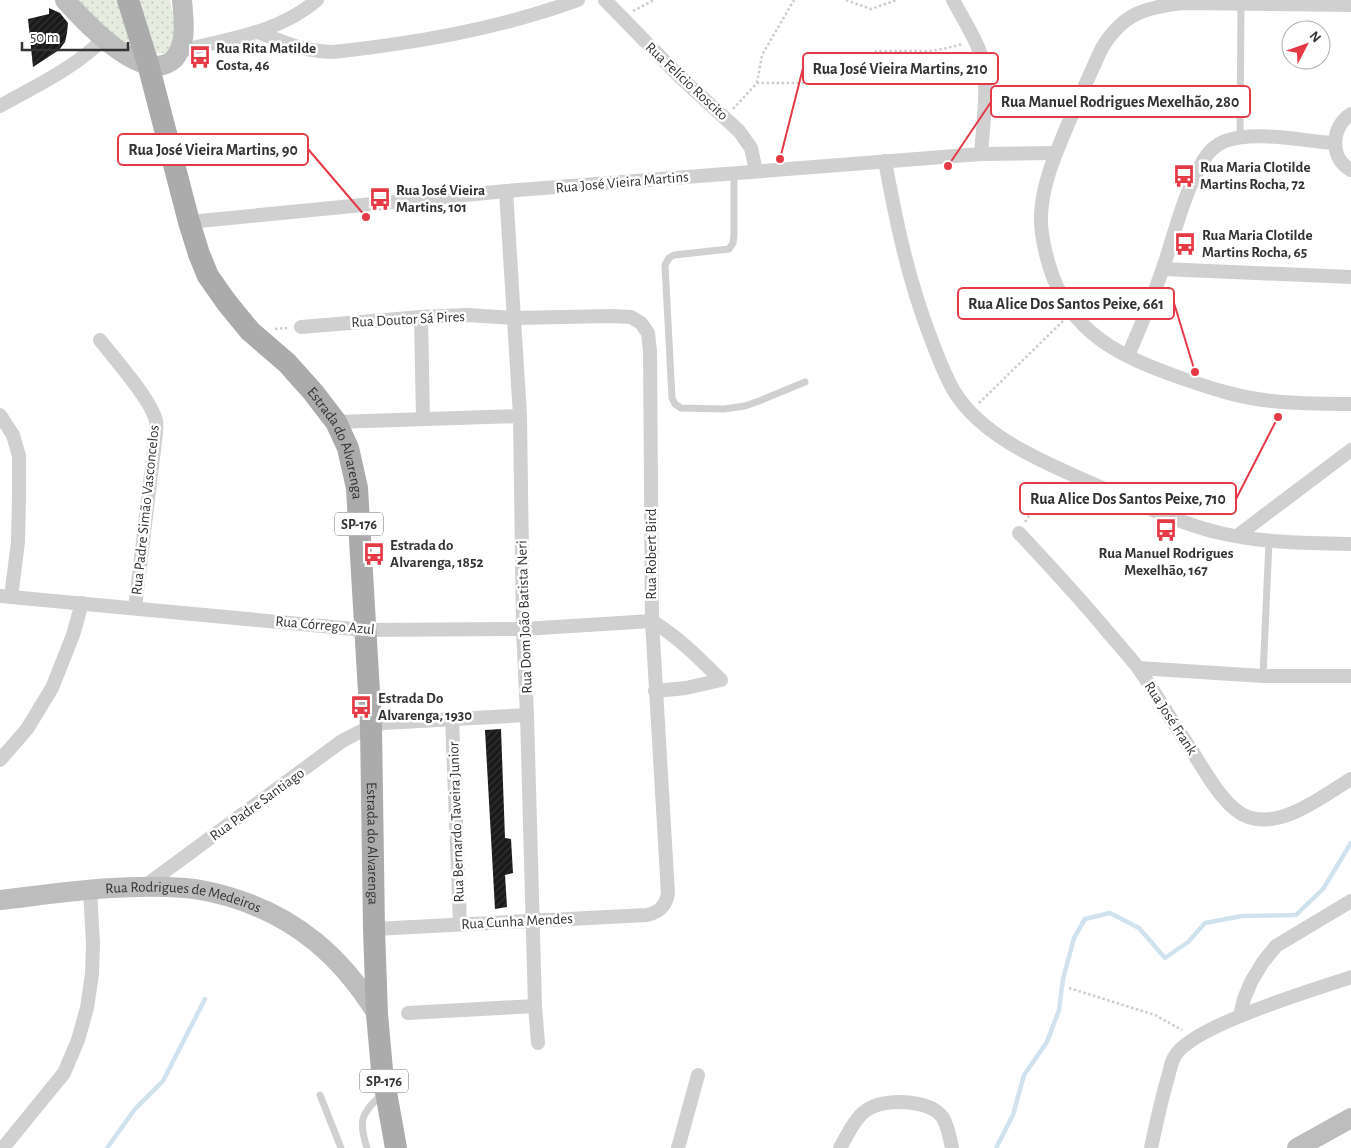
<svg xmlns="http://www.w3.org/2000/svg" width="1351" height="1148" font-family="'Alegreya Sans',sans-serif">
	<defs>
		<pattern id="grass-dots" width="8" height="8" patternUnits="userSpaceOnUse" patternTransform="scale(1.25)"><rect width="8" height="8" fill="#e6ecdf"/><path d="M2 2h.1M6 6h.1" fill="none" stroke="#c6cbc0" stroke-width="1.8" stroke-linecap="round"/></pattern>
		<pattern id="building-hatch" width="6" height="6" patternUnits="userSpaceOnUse" patternTransform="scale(1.25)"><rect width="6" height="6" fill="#1a1a1a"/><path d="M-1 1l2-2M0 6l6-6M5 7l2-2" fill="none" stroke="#333"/></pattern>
	</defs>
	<rect width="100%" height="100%" fill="#fff"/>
	<path fill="url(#grass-dots)" d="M76,0H170L176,30L175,45L166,53L152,54L112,39Z"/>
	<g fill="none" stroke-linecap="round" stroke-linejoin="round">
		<g stroke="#cfe2ee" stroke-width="4.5">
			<path d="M107,1148L135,1109L163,1081L205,999"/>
			<path d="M996,1148L1013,1115L1024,1075L1047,1042L1059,1010L1063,979L1074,938L1085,919L1110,913L1139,928L1165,958L1188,942L1205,923L1242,916L1296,915L1323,889L1351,843"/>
		</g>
	</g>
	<g fill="url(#building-hatch)">
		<path d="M49,8L60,13L68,23L67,33L65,42L59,50L33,67L28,19L49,14Z"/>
		<path d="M501,729L505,838L511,839L513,873L505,875L507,907L495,909L485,730Z"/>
	</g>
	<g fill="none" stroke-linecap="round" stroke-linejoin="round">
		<g stroke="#cdcdcd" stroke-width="2.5" stroke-dasharray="2.5 2.5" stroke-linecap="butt">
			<path d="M846,0L871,9L897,0"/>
			<path d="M633,11L654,0"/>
			<path d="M757,83L762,55L794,0"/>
			<path d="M733,109L757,83H810L877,51H929L943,49L963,44"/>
			<path d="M275,329L287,328"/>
			<path d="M979,403L1063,321"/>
			<path d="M1025,522L1052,480"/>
			<path d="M1069,988L1155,1015L1182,1030"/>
		</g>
		<g stroke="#d0d0d0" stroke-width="7">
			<path d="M1240,138L1241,3"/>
			<path d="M734,173V235L733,243L729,249L674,255L669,258L665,265L672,398L675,404L681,408L724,409L745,406L759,401L805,382"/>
			<path d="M1263,676L1269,541"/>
			<path d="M320,1095L341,1148"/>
			<path d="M367,1148C358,1120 361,1114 382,1094"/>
		</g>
		<g stroke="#d0d0d0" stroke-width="14">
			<path d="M605,0L680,77L739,131L751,148L756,171"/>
			<path d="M953,0C962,17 973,34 980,52C990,81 983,123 981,154"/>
			<path d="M1351,5L1184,3C1146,7 1123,13 1102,48C1090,73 1080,98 1068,124C1056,153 1043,181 1041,214C1040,231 1044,248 1049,265C1069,334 1121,357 1184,379C1213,389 1241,398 1272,401C1298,404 1325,404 1351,404"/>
			<path d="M258,32C286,43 302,51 333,52C416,43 498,29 578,0"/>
			<path d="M180,51C227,39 279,33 317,0"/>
			<path d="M0,106C34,87 77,67 104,38"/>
			<path d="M1351,114C1331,126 1329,158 1351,170"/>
			<path d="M885,161C896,221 908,279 930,336C937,355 944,374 954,391C984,441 1056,467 1107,490C1144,506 1181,524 1220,533C1263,543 1307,543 1351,544"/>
			<path d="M506,191L520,416L523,629L527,715L535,1006L538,1043"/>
			<path d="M189,222L506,191L981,154L1055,153"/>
			<path d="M1163,269L1351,277"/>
			<path d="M421,317L423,419"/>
			<path d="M301,327L421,317L467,315L514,318L611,316L631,317L641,323L648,333L650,351L652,621L668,894C665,907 659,912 647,915L374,929"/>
			<path d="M100,340C114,358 152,401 156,421C157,425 156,429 156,433L135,608"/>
			<path d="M1128,356C1140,327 1153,298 1163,268C1175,233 1184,192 1203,161C1208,152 1215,145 1225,141C1256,130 1302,141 1334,143"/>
			<path d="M0,415L13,435L19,456V497L18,542L11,597"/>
			<path d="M336,422L520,416"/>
			<path d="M1019,533C1049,565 1079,597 1107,631C1118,644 1129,656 1139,669C1156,694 1171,720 1188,745C1203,767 1223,808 1248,817C1282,829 1323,796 1351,779"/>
			<path d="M1237,536L1351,450"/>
			<path d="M0,596L365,630L523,629L652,621C678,637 699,658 721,680L686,688L655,691"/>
			<path d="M1138,668L1263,676H1351"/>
			<path d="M452,719L460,924"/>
			<path d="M0,760L27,729L52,688L73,635L82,603"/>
			<path d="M145,886L342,741L371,726L384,723L527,715"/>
			<path d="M408,1013L535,1006"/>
			<path d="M1240,1016L1244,999L1251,982L1263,962L1276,946L1351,901"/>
			<path d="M3,1148L64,1073L78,1040L87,1008L92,974L93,944L90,889"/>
			<path d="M678,1148L698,1075"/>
			<path d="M840,1148C848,1134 856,1115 870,1108C888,1098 931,1100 943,1118C948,1127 950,1138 952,1148"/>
			<path d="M1151,1148C1156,1124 1161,1101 1168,1077C1170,1070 1171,1062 1175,1056C1193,1025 1314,990 1351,977"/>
		</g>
		<g stroke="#bdbdbd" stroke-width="20">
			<path d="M65,0C83,20 144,87 174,59C179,53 182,46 183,38C185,26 183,13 182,0"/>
			<path id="s1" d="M0,900C61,893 123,883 185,888C200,889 216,893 230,897C296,917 341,956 377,1014"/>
			<path d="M1297,1148L1351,1118"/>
		</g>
		<path stroke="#ababab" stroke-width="22" id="s2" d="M128,0L148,64L189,222L199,254L208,276L227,303L250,331L287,363L313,392L336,422L348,448L357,488L371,726L374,929L377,1014L382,1070L396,1148"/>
	</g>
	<defs>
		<symbol id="bus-bare" viewBox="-9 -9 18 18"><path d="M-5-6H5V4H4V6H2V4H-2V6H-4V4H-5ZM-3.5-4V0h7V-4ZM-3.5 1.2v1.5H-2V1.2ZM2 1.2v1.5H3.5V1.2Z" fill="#e63946" stroke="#fff" stroke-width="2.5" paint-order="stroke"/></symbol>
	</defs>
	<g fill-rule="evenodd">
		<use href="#bus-bare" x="184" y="41" width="32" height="32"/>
		<use href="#bus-bare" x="1168" y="160" width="32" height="32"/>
		<use href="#bus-bare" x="364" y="183" width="32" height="32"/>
		<use href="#bus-bare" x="1169" y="228" width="32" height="32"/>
		<use href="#bus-bare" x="1150" y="514" width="32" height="32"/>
		<use href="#bus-bare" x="358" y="538" width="32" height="32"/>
		<use href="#bus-bare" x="345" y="691" width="32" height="32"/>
	</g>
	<g text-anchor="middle" stroke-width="5" stroke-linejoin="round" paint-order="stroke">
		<g fill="#fff" stroke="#707070" stroke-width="1">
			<rect x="335" y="512.5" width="48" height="23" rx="4"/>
			<rect x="360" y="1069.5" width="48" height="23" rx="4"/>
		</g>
		<g font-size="14" font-weight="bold" fill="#333">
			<text x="359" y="529">SP-176</text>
			<text x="384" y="1086">SP-176</text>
		</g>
		<g font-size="15" font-weight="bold" fill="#333" stroke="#fff" text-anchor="start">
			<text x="216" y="53">Rua Rita Matilde<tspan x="216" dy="17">Costa, 46</tspan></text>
			<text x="1200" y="172">Rua Maria Clotilde<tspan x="1200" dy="17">Martins Rocha, 72</tspan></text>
			<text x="396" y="195">Rua José Vieira<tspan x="396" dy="17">Martins, 101</tspan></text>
			<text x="1202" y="240">Rua Maria Clotilde<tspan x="1202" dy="17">Martins Rocha, 65</tspan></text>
			<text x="390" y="550">Estrada do<tspan x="390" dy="17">Alvarenga, 1852</tspan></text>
			<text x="1166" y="558" text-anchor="middle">Rua Manuel Rodrigues<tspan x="1166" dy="17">Mexelhão, 167</tspan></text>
			<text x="378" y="703">Estrada Do<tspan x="378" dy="17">Alvarenga, 1930</tspan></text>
		</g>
		<g font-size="15" fill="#333" stroke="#fff">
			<text transform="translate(687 81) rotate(43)" y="5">Rua Felício Roscito</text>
			<text transform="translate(622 182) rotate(-5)" y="5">Rua José Vieira Martins</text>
			<text transform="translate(408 319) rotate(-3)" y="5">Rua Doutor Sá Pires</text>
			<text dy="5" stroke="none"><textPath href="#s2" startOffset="502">Estrada do Alvarenga</textPath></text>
			<text transform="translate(145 510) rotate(-84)" y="5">Rua Padre Simão Vasconcelos</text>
			<text transform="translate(651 554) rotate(-90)" y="5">Rua Robert Bird</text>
			<text transform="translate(524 617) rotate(-92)" y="5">Rua Dom João Batista Neri</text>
			<text transform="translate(325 625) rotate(5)" y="5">Rua Córrego Azul</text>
			<text transform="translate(1171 718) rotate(57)" y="5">Rua José Frank</text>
			<text transform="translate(257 804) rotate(-36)" y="5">Rua Padre Santiago</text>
			<text transform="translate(456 822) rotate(-92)" y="5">Rua Bernardo Taveira Junior</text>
			<text dy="5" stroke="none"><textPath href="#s2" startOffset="908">Estrada do Alvarenga</textPath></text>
			<text dy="5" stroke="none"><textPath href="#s1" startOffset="185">Rua Rodrigues de Medeiros</textPath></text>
			<text transform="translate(517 921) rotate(-3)" y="5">Rua Cunha Mendes</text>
		</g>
	</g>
	<path fill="none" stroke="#e63946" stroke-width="2" d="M780 159L803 68M948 166L991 102M366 217L308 149M1195 372L1174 303M1278 417L1236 499"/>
	<g fill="#e63946" stroke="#fff" stroke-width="2">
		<circle cx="780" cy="159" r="5"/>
		<circle cx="948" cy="166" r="5"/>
		<circle cx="366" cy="217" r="5"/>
		<circle cx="1195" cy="372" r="5"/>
		<circle cx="1278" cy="417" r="5"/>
	</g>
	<g fill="#fff" stroke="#e63946" stroke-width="2">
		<rect x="803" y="53" width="195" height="31" rx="5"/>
		<rect x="991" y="86" width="259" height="31" rx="5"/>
		<rect x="118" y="134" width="190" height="31" rx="5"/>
		<rect x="958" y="288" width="216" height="31" rx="5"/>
		<rect x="1020" y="483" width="216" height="31" rx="5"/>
	</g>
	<g font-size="16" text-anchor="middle" font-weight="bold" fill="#333">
		<text x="900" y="74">Rua José Vieira Martins, 210</text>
		<text x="1120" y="107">Rua Manuel Rodrigues Mexelhão, 280</text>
		<text x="213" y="155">Rua José Vieira Martins, 90</text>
		<text x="1066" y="309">Rua Alice Dos Santos Peixe, 661</text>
		<text x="1128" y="504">Rua Alice Dos Santos Peixe, 710</text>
	</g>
	<g transform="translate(1306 45) rotate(49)"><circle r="24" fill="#ffffff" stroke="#adadad"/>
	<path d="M0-4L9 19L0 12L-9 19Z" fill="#e63946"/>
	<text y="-8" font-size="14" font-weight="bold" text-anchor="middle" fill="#333333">N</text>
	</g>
	<path d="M22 42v8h106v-8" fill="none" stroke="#333333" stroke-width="2.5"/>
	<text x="30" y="42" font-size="15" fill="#333333" stroke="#ffffff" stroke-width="4" paint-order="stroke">50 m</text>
</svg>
